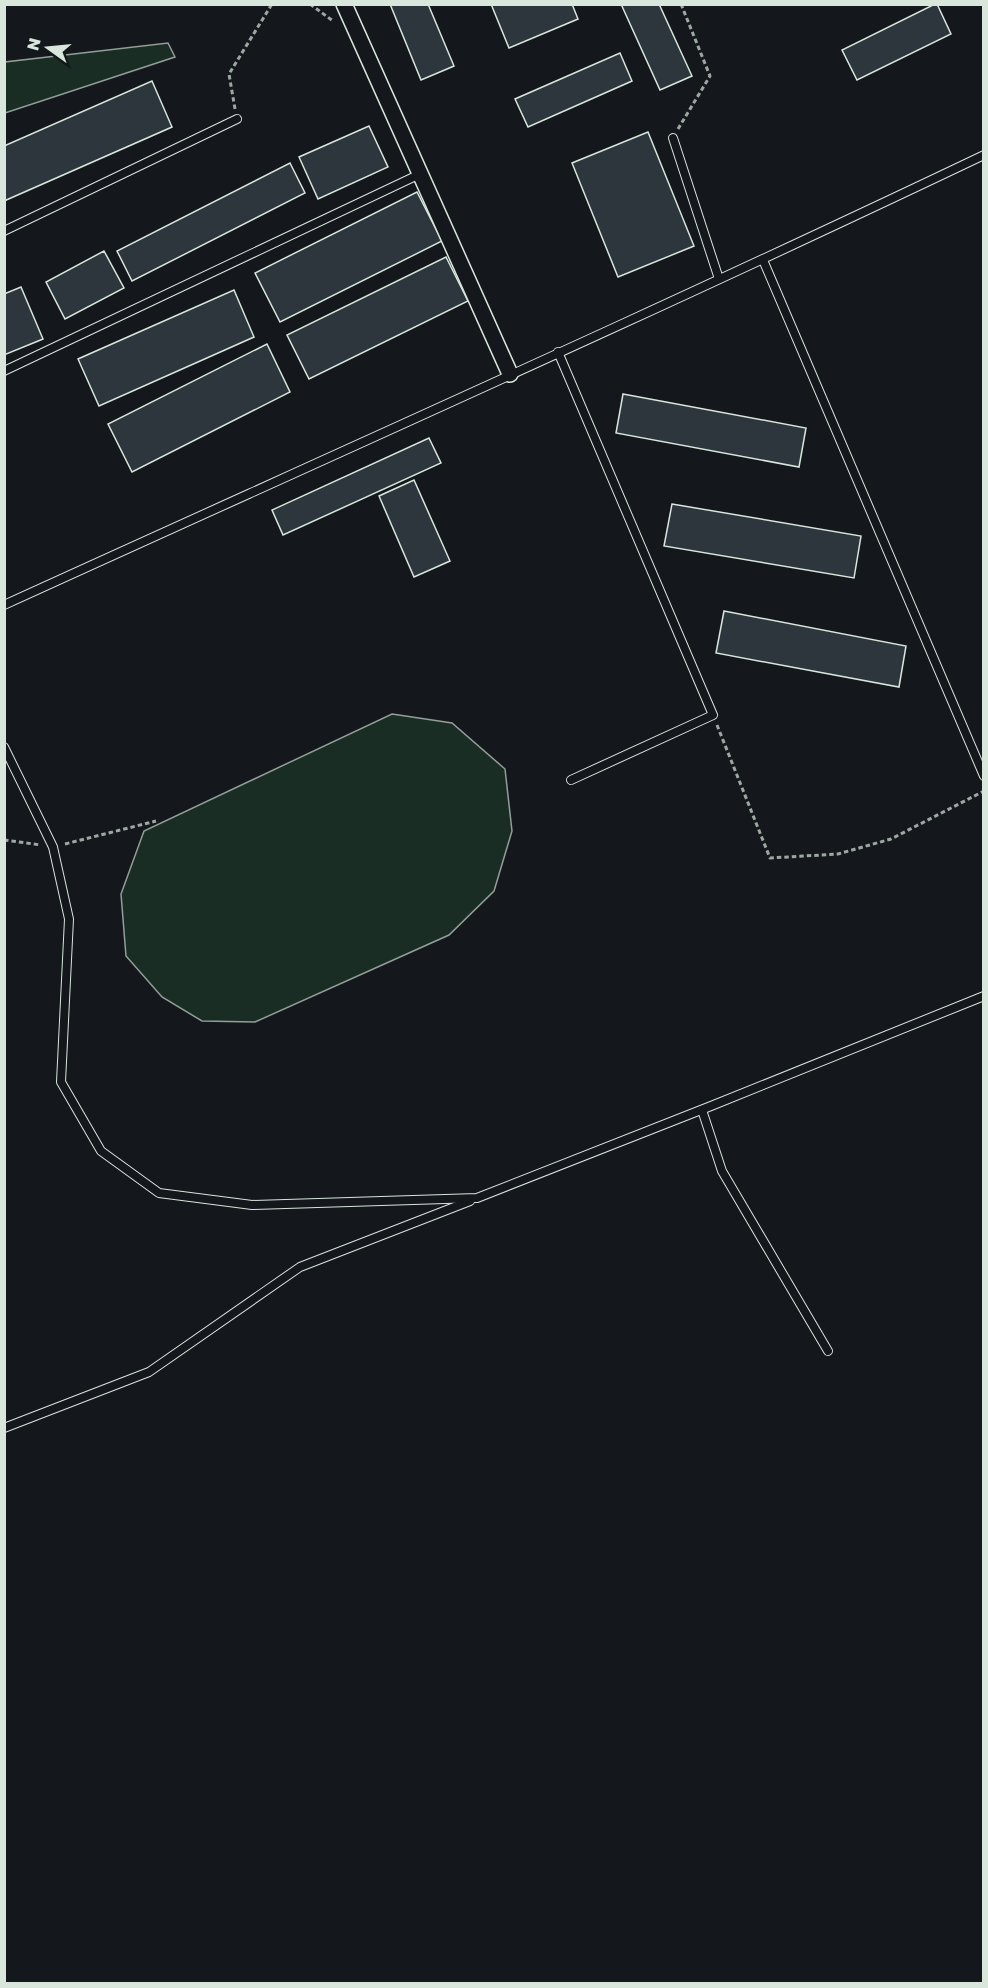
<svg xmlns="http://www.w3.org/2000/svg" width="988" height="1988" font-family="'Golos Text',sans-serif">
	<rect width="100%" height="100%" fill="#14181c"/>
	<g fill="#1a2d24" stroke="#939e99" stroke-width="1.5">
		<path d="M168,43L175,57L5,113V62Z"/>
		<path d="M392,714L452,723L505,769L512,831L494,891L449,935L255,1022L202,1021L162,997L126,956L121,894L144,831Z"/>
	</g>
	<g fill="#2c363c" stroke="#d8e6dc" stroke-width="1.5">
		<path d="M390,4H428L454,66L421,80Z"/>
		<path d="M491,4H572L578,19L509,48Z"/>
		<path d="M621,4H659L692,76L660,90Z"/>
		<path d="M935,4H937L951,34L857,80L842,50Z"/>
		<path d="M620,53L632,81L528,127L515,99Z"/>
		<path d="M152,81L172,127L4,201V146Z"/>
		<path d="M369,126L388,167L318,199L299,157Z"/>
		<path d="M648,132L694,246L618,277L572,163Z"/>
		<path d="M290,163L305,193L132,281L117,251Z"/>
		<path d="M417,192L442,241L280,322L255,273Z"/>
		<path d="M104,251L124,288L65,319L46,282Z"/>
		<path d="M446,257L468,301L309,379L287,335Z"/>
		<path d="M21,287L43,339L4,355V294Z"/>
		<path d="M234,290L254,337L99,406L78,359Z"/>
		<path d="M267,344L290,392L132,472L108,424Z"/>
		<path d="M623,394L806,428L799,467L616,433Z"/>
		<path d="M429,438L441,463L283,535L272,510Z"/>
		<path d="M414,480L450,561L414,577L379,496Z"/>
		<path d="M672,504L861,536L854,578L664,546Z"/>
		<path d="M724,611L906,646L899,687L716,653Z"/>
	</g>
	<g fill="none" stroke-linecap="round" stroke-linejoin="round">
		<defs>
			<g id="lane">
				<path d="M673,138L719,279"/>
				<path d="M4,231L237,119"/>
				<path d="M763,260L984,776"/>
				<path d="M558,352L713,715L571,780"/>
				<path d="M4,371L420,174"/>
				<path d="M4,605C331,456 659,310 984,155"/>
				<path d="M4,747L53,847L69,919L61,1082L101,1151L159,1193L252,1205L477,1198L711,1106L984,996"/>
				<path d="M702,1110L722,1171L828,1351"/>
				<path d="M4,1428L149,1372L300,1267L470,1201"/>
			</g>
			<path id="street" d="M344,4L510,374"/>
		</defs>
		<use href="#lane" stroke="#d8e6dc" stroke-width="10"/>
		<use href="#street" stroke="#d8e6dc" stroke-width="18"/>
		<g stroke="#9da8a2" stroke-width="3" stroke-dasharray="4.5 3" stroke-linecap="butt">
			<path d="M310,4L333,21"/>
			<path d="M235,109L229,74L272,4"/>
			<path d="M678,129L710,76L681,4"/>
			<path d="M717,725L770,858L838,854L891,839L984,791"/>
			<path d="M4,840L41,845"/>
			<path d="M65,844L156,821"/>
		</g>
		<use href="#lane" stroke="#14181c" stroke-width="8"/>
		<use href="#street" stroke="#14181c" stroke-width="15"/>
	</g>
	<rect width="988" height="1988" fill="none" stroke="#d8e6dc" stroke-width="12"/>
	<g transform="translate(48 48) rotate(285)" stroke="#14181c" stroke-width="4.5" paint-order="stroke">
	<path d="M0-4.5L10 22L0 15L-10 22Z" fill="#d8e6dc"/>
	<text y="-9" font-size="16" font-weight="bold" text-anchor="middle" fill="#d8e6dc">N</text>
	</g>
</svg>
